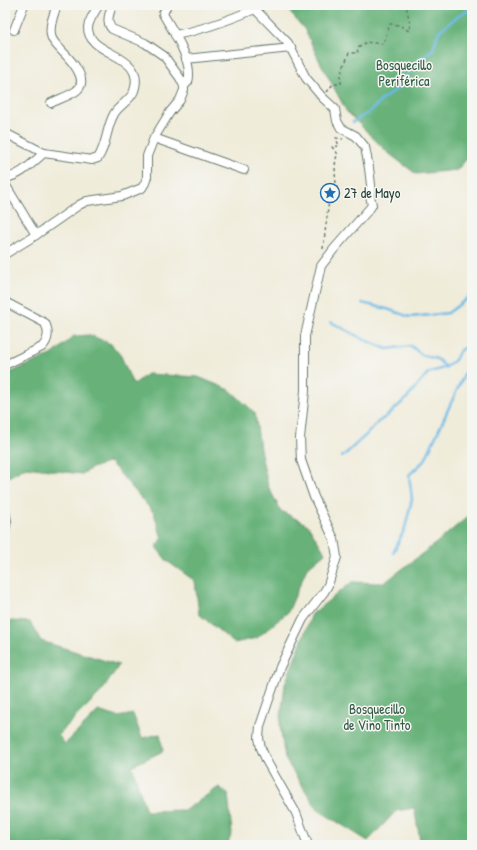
<svg xmlns="http://www.w3.org/2000/svg" width="477" height="850" font-family="'Patrick Hand',sans-serif">
	<rect width="100%" height="100%" fill="#f6f6f2"/>
	<filter id="ink" filterUnits="userSpaceOnUse"><feTurbulence type="fractalNoise" baseFrequency=".025" numOctaves="2"/><feDisplacementMap in="SourceGraphic" scale="8" xChannelSelector="R" yChannelSelector="G"/><feConvolveMatrix kernelMatrix="1 2 1 2 8 2 1 2 1" color-interpolation-filters="sRGB"/></filter>
	<filter id="wash" filterUnits="userSpaceOnUse"><feTurbulence type="fractalNoise" baseFrequency=".012" numOctaves="4" result="noise"/><feDisplacementMap in="SourceGraphic" scale="16" xChannelSelector="R" yChannelSelector="G"/><feGaussianBlur stdDeviation="0.9" result="paint"/><feColorMatrix in="noise" values="0 0 0 0 0 0 0 0 0 0 0 0 0 0 0 0 0 1.4 0 .05"/><feComposite in="paint" operator="in"/></filter>
	<g filter="url(#wash)">
		<rect width="100%" height="100%" fill="#f0ecda"/>
		<g fill="#68b27a" stroke="#447857">
			<path d="M284,5H472V153L457,170L416,174L387,152L347,112L319,60L305,30Z"/>
			<path d="M90,335L111,344L121,356L133,385L147,374L198,377L230,390L255,413L260,449L268,486L281,511L308,525L325,553L307,568L288,612L257,638L234,643L199,614L195,581L167,561L156,547L162,538L154,513L110,462L92,468L82,474L26,467L5,479V375L53,354L74,336Z"/>
			<path d="M472,513V845H417L420,840L414,808L396,811L368,841L318,810L285,759L280,726L285,684L312,614L352,582L384,583L440,540Z"/>
			<path d="M5,619L11,621L30,622L41,641L119,665L102,691L58,735L65,744L98,711L118,717L133,714L142,738L160,734L163,751L132,766L146,811L185,810L219,787L228,794L232,833L227,845H5Z"/>
		</g>
		<g fill="none" stroke-linecap="round" stroke-linejoin="round">
			<g stroke="#6bbae6" stroke-width="2.5">
				<path d="M353,122L368,113L384,98L401,86L412,66L433,49L439,31L461,14L472,9"/>
				<path d="M362,303L387,309L410,317L431,315L448,313L472,295"/>
				<path d="M331,322L363,339L387,349L411,346L422,355L437,359L446,367"/>
				<path d="M342,457L366,435L378,422L388,415L407,398L428,373L446,367L455,360L460,350L472,345"/>
				<path d="M393,553L405,528L412,499L409,475L425,460L472,357"/>
			</g>
		</g>
	</g>
	<g filter="url(#ink)">
		<g fill="none" stroke-linecap="round" stroke-linejoin="round">
			<defs>
				<g id="minor">
					<path d="M167,5L163,14C173,31 194,62 188,82L184,86"/>
					<path d="M251,5L288,43L306,78L322,97L335,109L337,121L341,128L356,136L365,147L369,168L371,185L370,196L372,205L370,208L334,249L321,266L305,336V391L300,438L301,460L314,497L334,539L337,557L328,585L324,592L303,619L280,667L260,726L259,738L261,748L267,762L296,813L308,845"/>
					<path d="M14,30L24,5"/>
					<path d="M175,35C202,30 229,20 255,9"/>
					<path d="M186,59L291,48"/>
					<path d="M51,103C59,99 69,96 76,91C91,80 69,58 61,50C57,45 52,42 51,35C49,25 54,14 57,5"/>
					<path d="M5,133L44,153L92,160L98,158C107,145 106,128 114,114C119,105 130,101 134,91C147,52 87,57 88,27C89,20 95,11 99,5"/>
					<path d="M154,138L244,170"/>
					<path d="M5,178C21,176 33,162 44,153"/>
					<path d="M5,184L36,235"/>
					<path d="M5,254L36,235L79,205L87,201L122,196L142,188L145,183L147,177V156L154,138L170,112L180,100L184,90V86L180,78L164,56L145,43L112,29C105,22 110,13 112,5"/>
					<path d="M5,302L45,323C49,331 49,340 42,347L5,365"/>
					<path d="M5,511L7,521L5,530"/>
				</g>
			</defs>
			<use href="#minor" stroke="#687a6e" stroke-width="10"/>
			<g stroke="#687a6e" stroke-width="1.5" stroke-dasharray="3 3" stroke-linecap="butt">
				<path d="M425,5L431,9L433,5"/>
				<path d="M327,92L333,84H341V74L349,53H358L357,48L364,45L365,42L383,44L390,24L399,25L409,31L410,24L406,5"/>
				<path d="M323,249L329,200L336,198C339,192 337,190 336,183C335,176 334,159 338,154L332,147L339,146L336,138L343,139"/>
			</g>
			<use href="#minor" stroke="#fff" stroke-width="8"/>
		</g>
	</g>
	<defs>
		<symbol id="sight-ring" viewBox="-11 -11 22 22"><circle r="9.5" fill="#f6f6f2" stroke="#1f6fb2" stroke-width="1.5"/><path d="M0-6L1.8-2.2L6-1.7L2.9 1.2L3.7 5.4L0 3.3L-3.7 5.4L-2.9 1.2L-6-1.7L-1.8-2.2Z" fill="#1f6fb2"/></symbol>
	</defs>
	<g fill-rule="evenodd">
		<use href="#sight-ring" x="319" y="182" width="22" height="22"/>
	</g>
	<g text-anchor="middle" stroke-width="3" stroke-linejoin="round" paint-order="stroke">
		<g font-size="14" fill="#325a46" stroke="#f6f6f2">
			<text x="404" y="70">Bosquecillo<tspan x="404" dy="16">Periférica</tspan></text>
			<text x="377" y="714">Bosquecillo<tspan x="377" dy="16">de Vino Tinto</tspan></text>
		</g>
		<g font-size="14" fill="#1f3d34" stroke="#f6f6f2" text-anchor="start">
			<text x="344" y="198">27 de Mayo</text>
		</g>
	</g>
	<rect width="477" height="850" fill="none" stroke="#f6f6f2" stroke-width="20"/>
</svg>
